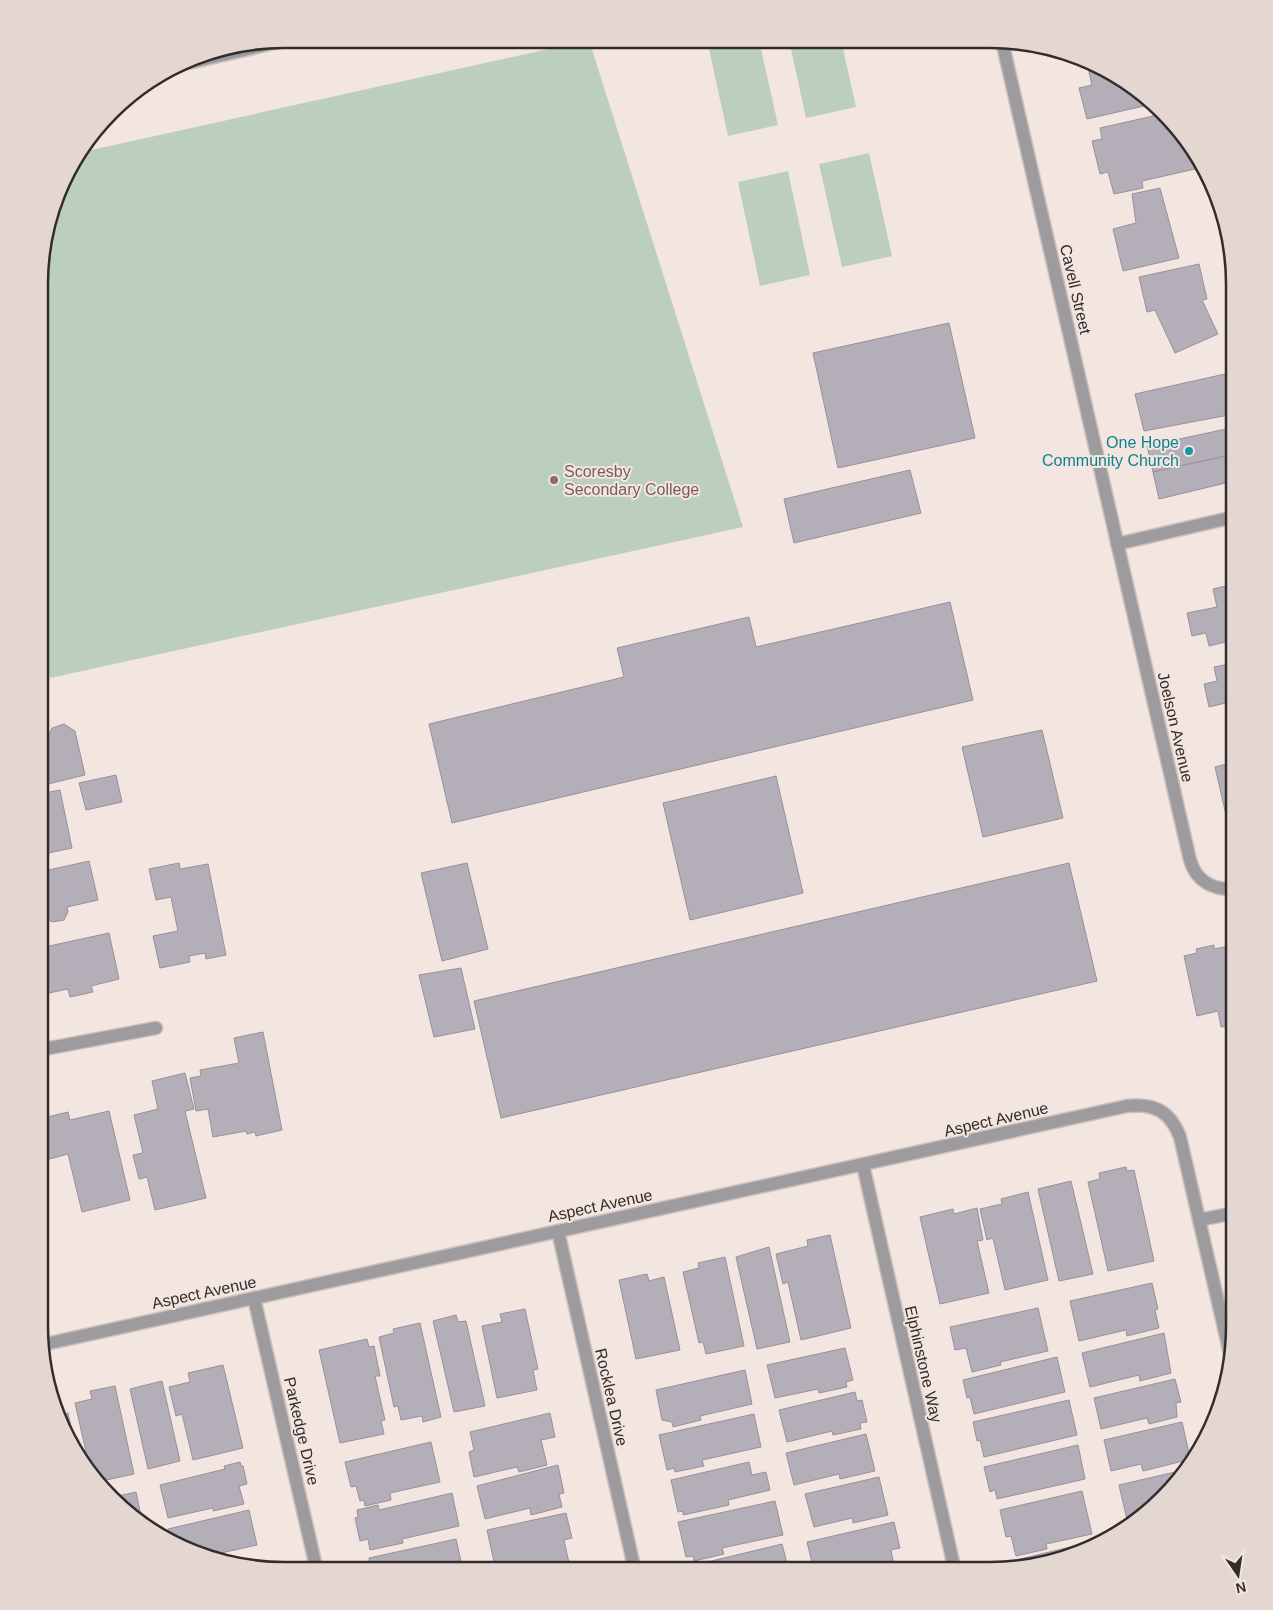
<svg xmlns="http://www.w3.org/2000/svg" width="1273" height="1610" font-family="Helvetica,sans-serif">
	<rect width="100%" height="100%" fill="#f3e5df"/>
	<g fill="#bccebe">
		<path d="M589,40L743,527L50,678L40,648L41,251L71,161L78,153Z"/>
		<path d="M707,40H759L778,125L728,136Z"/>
		<path d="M789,40H841L856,107L806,118Z"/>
		<path d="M869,153L892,256L842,267L819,164Z"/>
		<path d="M788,171L810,275L760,286L738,182Z"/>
	</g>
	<g fill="#b4aeb8" stroke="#98919c">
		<path d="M1086,59L1126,80L1141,93L1144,106L1087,119L1079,88L1092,85Z"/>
		<path d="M1162,114L1165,129L1177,127L1204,167L1142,181L1143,188L1114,194L1108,172L1100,174L1092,141L1102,139L1100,128Z"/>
		<path d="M1160,188L1179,258L1123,271L1113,229L1136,223L1132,194Z"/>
		<path d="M1199,264L1207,299L1202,300L1218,334L1175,353L1155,310L1147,312L1139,277Z"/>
		<path d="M949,323L975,438L838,468L813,353Z"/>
		<path d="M1234,372V414L1144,431L1135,394Z"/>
		<path d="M1226,429L1231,455L1153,472L1147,446Z"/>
		<path d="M1230,455L1234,481L1159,499L1153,472Z"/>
		<path d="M910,470L921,513L794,543L784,499Z"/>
		<path d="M1234,584V640L1209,646L1206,633L1192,636L1187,613L1217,607L1213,589Z"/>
		<path d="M950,602L973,700L452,823L429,724L624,677L617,648L749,617L756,647Z"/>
		<path d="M1234,663V701L1209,707L1204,684L1217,681L1214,667Z"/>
		<path d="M64,724L75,731L85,775L40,786V741L47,739L52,728Z"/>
		<path d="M1042,730L1063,818L983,837L962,747Z"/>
		<path d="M1234,762V827L1229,828L1215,767Z"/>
		<path d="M116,775L122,802L86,810L79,783Z"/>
		<path d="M776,776L803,893L690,920L663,803Z"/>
		<path d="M60,790L72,848L44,854L40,841V794Z"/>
		<path d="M89,861L98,900L67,907L68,912L64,920L52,922L43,916L40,917V872Z"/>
		<path d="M179,863L180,869L208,864L226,955L206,959L205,953L189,956L190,962L160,968L153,936L178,931L171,897L156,900L149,869Z"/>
		<path d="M467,863L488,949L442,961L421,873Z"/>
		<path d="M1069,863L1097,981L501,1118L474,1001Z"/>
		<path d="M109,933L119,979L91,986L93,992L70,997L68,989L39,995L40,948Z"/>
		<path d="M1214,945V949L1229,946L1232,957L1234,956V1025L1221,1027L1218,1011L1197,1016L1184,956L1197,953L1196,949Z"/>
		<path d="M461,968L475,1029L434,1037L419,975Z"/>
		<path d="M263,1032L282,1130L256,1136L255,1132L247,1134L246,1131L213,1137L208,1109L196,1111L190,1078L201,1076L200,1070L239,1063L234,1038Z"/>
		<path d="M1234,1062V1102L1226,1063Z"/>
		<path d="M185,1073L194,1109L185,1111L206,1198L155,1210L147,1177L139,1179L133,1155L143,1153L134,1115L158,1109L152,1081Z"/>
		<path d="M109,1111L130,1200L82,1212L68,1154L42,1161L39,1151V1119L68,1112L70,1120Z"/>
		<path d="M1126,1167L1127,1171L1134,1170L1154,1261L1108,1271L1088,1182L1100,1179L1099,1173Z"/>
		<path d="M1071,1181L1093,1274L1059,1281L1038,1189Z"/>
		<path d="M1028,1192L1048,1280L1005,1290L993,1238L987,1240L980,1209L1002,1204L1001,1199Z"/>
		<path d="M977,1208L983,1240L977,1241L989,1293L940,1304L920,1217L953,1209L954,1214Z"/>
		<path d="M830,1235L851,1328L801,1340L788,1282L783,1284L776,1254L808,1246L807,1240Z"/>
		<path d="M769,1247L790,1342L757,1349L736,1257Z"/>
		<path d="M725,1257L744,1346L706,1354L703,1342L699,1343L683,1272L699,1268L698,1263Z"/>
		<path d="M647,1274L649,1281L664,1277L680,1350L636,1359L619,1280Z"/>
		<path d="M1152,1283L1158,1309L1155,1310L1159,1328L1127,1336L1126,1330L1079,1341L1070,1301Z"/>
		<path d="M1038,1308L1048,1351L1000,1362L1001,1365L972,1372L966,1348L955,1350L950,1327Z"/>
		<path d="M525,1309L538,1369L533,1370L537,1390L497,1398L482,1326L502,1322L500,1314Z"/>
		<path d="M456,1315L458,1322L466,1321L485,1406L454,1412L433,1321Z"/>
		<path d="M420,1323L441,1417L423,1422L422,1416L401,1420L398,1406L394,1407L379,1337L394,1333L393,1329Z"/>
		<path d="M1164,1333L1171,1373L1140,1381L1139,1375L1090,1387L1082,1353Z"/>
		<path d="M367,1339L369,1347L374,1346L380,1376H375L385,1420L381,1421L384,1434L340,1443L319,1350Z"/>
		<path d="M845,1348L853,1380L846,1382L847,1387L819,1393L818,1389L775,1398L767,1365Z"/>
		<path d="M1057,1357L1065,1392L974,1414L970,1397L967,1398L963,1380Z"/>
		<path d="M223,1365L243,1448L193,1460L182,1414L176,1416L169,1387L190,1382L188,1373Z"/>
		<path d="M745,1370L752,1404L700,1416L701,1420L673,1427L672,1422L662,1420L656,1390Z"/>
		<path d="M1175,1379L1181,1402L1176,1403L1177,1417L1149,1424L1147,1418L1101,1429L1094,1398Z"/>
		<path d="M162,1381L180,1461L148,1469L130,1389Z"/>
		<path d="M115,1386L134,1474L97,1482L91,1474L75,1403L92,1399L90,1391Z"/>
		<path d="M855,1392L857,1401L862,1400L867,1422L860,1423L861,1429L833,1435L832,1431L787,1442L779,1410Z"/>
		<path d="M1069,1400L1077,1435L984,1457L980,1440L977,1441L973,1422Z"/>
		<path d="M68,1413L74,1441L68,1442L57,1415Z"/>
		<path d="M550,1413L555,1437L541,1440L547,1465L519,1472L517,1467L474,1477L469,1452L474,1450L470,1432Z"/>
		<path d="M754,1414L761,1447L702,1460L704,1466L675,1472L674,1468L667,1470L659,1435Z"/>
		<path d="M1182,1422L1189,1453L1185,1454L1187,1460L1143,1471L1141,1464L1111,1471L1104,1440Z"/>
		<path d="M866,1434L875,1471L840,1479L839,1474L794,1485L786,1453Z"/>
		<path d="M431,1442L440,1482L390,1493L391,1500L365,1506L364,1500L360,1501L356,1486L351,1487L345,1462Z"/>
		<path d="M1078,1445L1085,1479L997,1499L995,1490L990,1492L984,1467Z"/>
		<path d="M240,1462L241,1466H243L247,1484L239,1486L244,1504L213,1511V1508L168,1518L160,1485L225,1469L224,1466Z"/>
		<path d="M749,1462L752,1475L766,1472L770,1490L728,1500L729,1505L683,1515V1511L678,1512L671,1480Z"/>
		<path d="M558,1465L564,1493L559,1494L562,1507L531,1515L530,1508L485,1519L477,1486Z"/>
		<path d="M1188,1469L1162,1500L1133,1523L1128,1524L1119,1485Z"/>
		<path d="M879,1477L888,1515L853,1523L852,1518L814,1527L805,1494Z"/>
		<path d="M1082,1491L1092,1534L1046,1544L1047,1549L1016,1556L1011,1536L1006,1537L1000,1510Z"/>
		<path d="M136,1492L143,1525L142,1526L109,1498Z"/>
		<path d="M452,1493L459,1526L402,1539L403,1543L370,1550L368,1539L360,1541L355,1518L358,1517L357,1510L378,1505L379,1510Z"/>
		<path d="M775,1501L783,1535L722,1548L724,1554L694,1561L693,1556L686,1557L678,1522Z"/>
		<path d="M249,1510L257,1545L203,1557L170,1541L168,1529Z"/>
		<path d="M566,1513L572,1538L564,1540L569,1563L540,1569L539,1563L496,1571L487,1530Z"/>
		<path d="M894,1522L900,1548L891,1550L894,1565L868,1571H814L807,1542Z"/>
		<path d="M456,1539L463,1571H371L369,1558Z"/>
		<path d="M1095,1541V1545L1053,1563L1014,1569L1012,1561Z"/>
		<path d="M782,1544L789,1571H693L691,1566Z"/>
		<path d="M254,1561L255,1568L238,1565Z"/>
		<path d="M582,1564L583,1571H555Z"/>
	</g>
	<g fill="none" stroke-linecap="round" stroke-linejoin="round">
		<defs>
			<g id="street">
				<path d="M1002,41L1190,860C1196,881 1213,890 1234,889"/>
				<path d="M184,64L291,39"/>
				<path d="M1117,544L1234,517"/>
				<path d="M39,1050L156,1028"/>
				<path d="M863,1165L955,1571"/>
				<path d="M1199,1220L1234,1213"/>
				<path d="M558,1231L635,1571"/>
				<path d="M254,1298L317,1571"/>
				<path d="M41,1345L1127,1106C1154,1103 1170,1111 1180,1137L1231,1358"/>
			</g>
		</defs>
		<use href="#street" stroke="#ccc0bb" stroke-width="15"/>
		<use href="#street" stroke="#9e9b9f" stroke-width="12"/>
	</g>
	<circle fill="#0f9aa8" stroke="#f3e5df" stroke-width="2" cx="1189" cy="451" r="5"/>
	<circle fill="#8d6e63" stroke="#f3e5df" stroke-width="2" cx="554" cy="480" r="5"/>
	<g text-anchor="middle" stroke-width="4" stroke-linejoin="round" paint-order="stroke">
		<g font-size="16" fill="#322d2b" stroke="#f3e5df">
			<text transform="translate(1076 289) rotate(77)" y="6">Cavell Street</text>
			<text transform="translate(1176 727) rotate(77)" y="6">Joelson Avenue</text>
			<text transform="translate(996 1119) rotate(-13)" y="6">Aspect Avenue</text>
			<text transform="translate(600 1205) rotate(-12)" y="6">Aspect Avenue</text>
			<text transform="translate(204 1292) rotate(-12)" y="6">Aspect Avenue</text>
			<text transform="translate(924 1364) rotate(77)" y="6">Elphinstone Way</text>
			<text transform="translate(612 1397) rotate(77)" y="6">Rocklea Drive</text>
			<text transform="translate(302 1431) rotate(77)" y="6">Parkedge Drive</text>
		</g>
		<g font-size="16" fill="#0d838f" stroke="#f3e5df" text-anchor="end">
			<text x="1179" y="448">One Hope<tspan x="1179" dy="18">Community Church</tspan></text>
		</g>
		<g font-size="16" fill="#785e54" stroke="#f3e5df" text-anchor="start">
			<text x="564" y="477">Scoresby<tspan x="564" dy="18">Secondary College</tspan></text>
		</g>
	</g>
	<path d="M0 0H1273V1610H0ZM284 48H990A236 236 0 0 1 1226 284V1326A236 236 0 0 1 990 1562H284A236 236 0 0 1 48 1326V284A236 236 0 0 1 284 48Z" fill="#e4d6d1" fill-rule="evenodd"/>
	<path fill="none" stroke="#322d2b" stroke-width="2.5" d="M284 48H990A236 236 0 0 1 1226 284V1326A236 236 0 0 1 990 1562H284A236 236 0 0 1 48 1326V284A236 236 0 0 1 284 48Z"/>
	<g transform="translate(1238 1575) rotate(167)" stroke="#f3e5df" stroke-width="4" paint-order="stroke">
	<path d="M0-4L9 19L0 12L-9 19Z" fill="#322d2b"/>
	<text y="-8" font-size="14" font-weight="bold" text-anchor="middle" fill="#322d2b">N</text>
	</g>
</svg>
